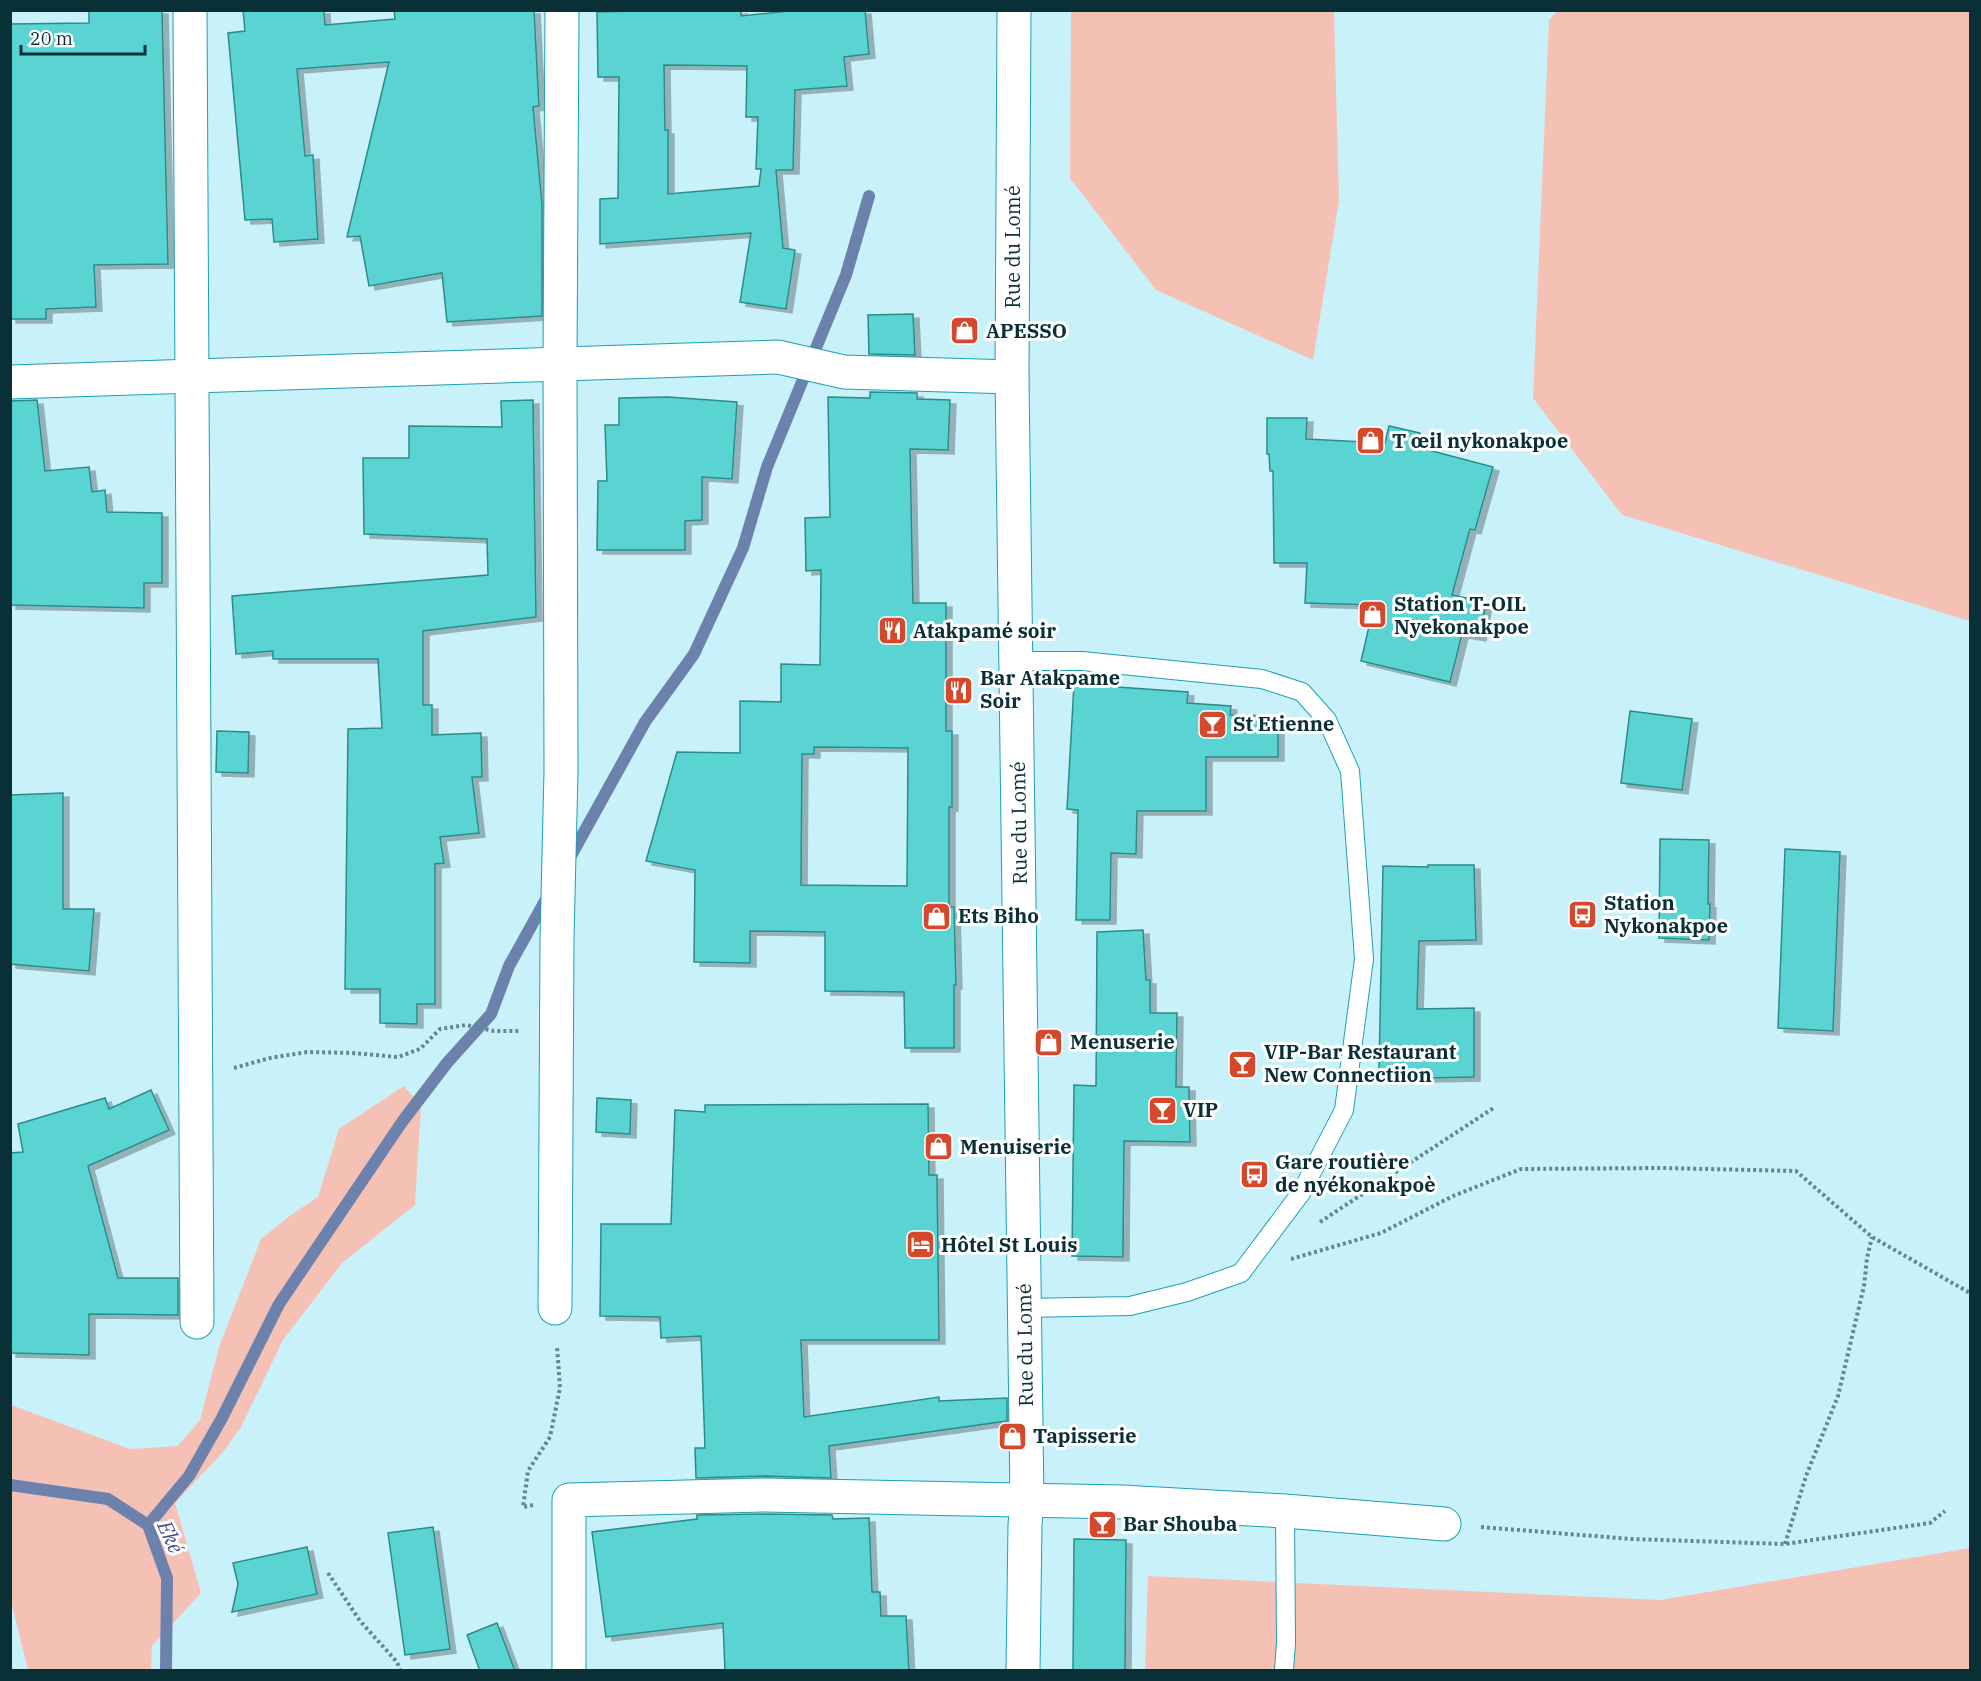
<svg xmlns="http://www.w3.org/2000/svg" width="1981" height="1681" font-family="'IBM Plex Serif',serif">
	<defs>
		<filter id="shadow"><feDropShadow dx="6" dy="4" stdDeviation="0" flood-color="#0004"/></filter>
	</defs>
	<rect width="100%" height="100%" fill="#c9f1fa"/>
	<g fill="#f6c1b5">
		<path d="M1071,11H1334L1339,201L1313,360L1156,290L1070,178Z"/>
		<path d="M1557,11H1970V621L1622,515L1533,398L1549,20Z"/>
		<path d="M404,1086L421,1105L415,1205L342,1263L283,1340L241,1427L223,1452L175,1503L201,1593L152,1646L151,1670H28L11,1601V1405L130,1449L178,1446L200,1420L220,1344L261,1239L291,1215L318,1197L339,1129Z"/>
		<path d="M1970,1548V1670H1145L1148,1576L1660,1600Z"/>
	</g>
	<g fill="none" stroke-linecap="round" stroke-linejoin="round">
		<g stroke="#6c81ab" stroke-width="12">
			<path d="M568,861L645,722L694,654L743,548L767,467L846,275L869,196"/>
			<path d="M10,1485L108,1499L148,1525L167,1578L166,1670"/>
			<path d="M148,1525L189,1476L222,1418L279,1304L402,1122L447,1063L491,1014L509,966L549,894"/>
		</g>
	</g>
	<g fill="#5ad4d2" stroke="#2b8b89" stroke-width="1.5" fill-rule="evenodd" filter="url(#shadow)">
		<path d="M89,10H162L168,264L94,265L96,307L46,309V319H10V24L89,23Z"/>
		<path d="M243,10H324L325,25L395,19L394,10H534L539,106L533,107L542,204V316L447,322L442,273L369,286L360,236L347,237L389,62L297,69L305,156L313,155L318,239L274,242L272,219L245,220L228,33L245,31Z"/>
		<path d="M667,10H741V16L799,10H865L869,54L844,57L847,86L795,90L793,170H776L783,248L795,250L786,309L740,302L751,233L600,244V199L618,198L619,77H598L597,12ZM664,65L747,66L746,117H758L756,169H761L759,186L668,194V130H665Z"/>
		<path d="M913,314L915,355L869,354L868,315Z"/>
		<path d="M870,392L917,393V399L950,400L948,450L910,449L913,603H946V731H952V807H949V907H954L956,985H954V1048H905L904,992L825,991V932L750,931V963L694,962L695,870L646,861L677,752L740,753V701L781,702V664L820,665L821,570L806,571L805,518L830,517L828,397L870,398ZM814,747L908,748L907,886L801,885L802,754H814Z"/>
		<path d="M668,397L737,402L732,479L702,477V520L685,521V550H597L598,481H607L605,425H619V398Z"/>
		<path d="M37,400L45,471L89,467L92,492L105,490L107,512L162,513V583H144V608L10,605V401Z"/>
		<path d="M533,400L536,617L423,631V705H432V735L481,733L482,777H472L479,833L440,837L444,863L435,864V1004H417V1024L380,1023V989H345L348,729L382,728L378,659H273V651L236,654L232,596L488,575L487,539L364,534L363,458H409V426L502,427L501,401Z"/>
		<path d="M1267,418H1307L1306,439L1385,443L1389,426L1420,433L1417,447L1493,467L1475,530L1470,529L1452,595L1486,602L1480,637L1462,634L1450,682L1361,661L1374,605L1305,603L1307,563H1274L1273,471H1270L1269,454H1267Z"/>
		<path d="M1074,684L1188,692L1187,703L1231,706L1230,715L1278,716V757H1206V811H1137L1136,854L1111,853L1110,920H1076L1078,810L1067,809Z"/>
		<path d="M1630,711L1692,719L1682,790L1621,783Z"/>
		<path d="M217,731L249,732L248,773L216,772Z"/>
		<path d="M63,793V909H94L89,971L10,964V795Z"/>
		<path d="M1660,839L1709,840L1708,904H1710L1709,940L1659,938Z"/>
		<path d="M1785,849L1840,852L1833,1031L1778,1028Z"/>
		<path d="M1428,865H1474L1476,940L1419,941L1417,1009L1474,1008V1077L1428,1078V1071L1379,1070L1383,866L1428,867Z"/>
		<path d="M1143,930L1146,980H1150V1013H1177L1176,1087H1189L1190,1142L1124,1141L1123,1257L1072,1256L1074,1085L1096,1086L1097,932Z"/>
		<path d="M151,1090L169,1130L88,1166L118,1278H178V1315L89,1314V1355L10,1353V1153L23,1152L18,1124L105,1098L109,1109Z"/>
		<path d="M597,1098L631,1100L630,1134L596,1132Z"/>
		<path d="M928,1104L929,1175H937L939,1340H801L804,1417L939,1397V1401L1007,1398V1421L829,1446L831,1478L765,1476L696,1478L695,1448H705L701,1336L661,1338L660,1317L600,1316L601,1224H671L675,1110L705,1112V1105Z"/>
		<path d="M765,1514L832,1515L833,1519L869,1518L872,1592H880L881,1616H906L909,1671H725L723,1623L606,1637L592,1532L697,1519V1515Z"/>
		<path d="M433,1527L450,1649L405,1655L388,1533Z"/>
		<path d="M1074,1539L1126,1540L1125,1671H1073Z"/>
		<path d="M307,1547L317,1594L232,1612L238,1584L233,1563Z"/>
		<path d="M497,1623L515,1671H480L467,1635Z"/>
	</g>
	<g fill="none" stroke-linecap="round" stroke-linejoin="round">
		<defs>
			<g id="lane">
				<path d="M1017,661H1082L1262,679L1302,692L1327,720L1350,771L1364,959L1344,1110L1301,1193L1241,1273L1187,1292L1130,1306L1025,1308"/>
				<path d="M1284,1670L1286,1643L1285,1511"/>
			</g>
			<g id="street">
				<path d="M190,10L197,1322"/>
				<path d="M10,382L778,357L844,372L1012,377"/>
				<path d="M555,1308L557,939L561,772L560,363L562,10"/>
				<path d="M569,1670V1500L765,1495L1122,1502L1285,1511L1444,1524"/>
			</g>
			<path id="primary" d="M1014,10L1012,377L1027,1502L1025,1525L1023,1670"/>
		</defs>
		<use href="#lane" stroke="#1d9fb6" stroke-width="20"/>
		<use href="#street" stroke="#1d9fb6" stroke-width="35"/>
		<use href="#primary" stroke="#1d9fb6" stroke-width="35"/>
		<g stroke="#618890" stroke-width="4" stroke-dasharray="3 3" stroke-linecap="butt">
			<path d="M234,1068L270,1058L307,1052L352,1053L398,1057L420,1049L440,1029L466,1025L494,1031H520"/>
			<path d="M1320,1222L1495,1107"/>
			<path d="M1291,1259L1381,1233L1453,1196L1521,1169L1662,1168L1796,1171L1872,1237L1970,1293"/>
			<path d="M533,1505L523,1507L528,1471L550,1437L560,1388L557,1346"/>
			<path d="M1481,1527L1631,1539L1785,1544L1930,1523L1945,1511"/>
			<path d="M1785,1544L1806,1476L1838,1396L1864,1286L1867,1258L1872,1237"/>
			<path d="M328,1573L360,1621L397,1662L400,1670"/>
		</g>
		<use href="#lane" stroke="#fff" stroke-width="18"/>
		<use href="#street" stroke="#fff" stroke-width="33"/>
		<use href="#primary" stroke="#fff" stroke-width="33"/>
	</g>
	<defs>
		<symbol id="shop-square" viewBox="-11 -11 22 22"><rect x="-9" y="-9" width="18" height="18" rx="4" fill="#d4492c" stroke="#fff"/><path d="M-5-2.5h2.3a2.7 3.5 0 0 1 5.4 0H5L5.5 6h-11ZM-1.5-2.5h3a1.5 2.3 0 0 0-3 0Z" fill="#fff"/></symbol>
		<symbol id="restaurant-square" viewBox="-11 -11 22 22"><rect x="-9" y="-9" width="18" height="18" rx="4" fill="#d4492c" stroke="#fff"/><path d="M-5-6h1v4h1v-4h1v4h1v-4h1v5L-1.5 .5V6h-2V.5L-5-1ZM5-6V6H3V1.5H1.5Q1.5-4 5-6Z" fill="#fff"/></symbol>
		<symbol id="bar-square" viewBox="-11 -11 22 22"><rect x="-9" y="-9" width="18" height="18" rx="4" fill="#d4492c" stroke="#fff"/><path d="M-6-5H6L.8 .8V4.5H3.5V6h-7V4.5H-.8V.8Z" fill="#fff"/></symbol>
		<symbol id="bus-square" viewBox="-11 -11 22 22"><rect x="-9" y="-9" width="18" height="18" rx="4" fill="#d4492c" stroke="#fff"/><path d="M-5-6H5V4H4V6H2V4H-2V6H-4V4H-5ZM-3.5-4V0h7V-4ZM-3.5 1.2v1.5H-2V1.2ZM2 1.2v1.5H3.5V1.2Z" fill="#fff"/></symbol>
		<symbol id="hotel-square" viewBox="-11 -11 22 22"><rect x="-9" y="-9" width="18" height="18" rx="4" fill="#d4492c" stroke="#fff"/><path d="M-6-4.5h1.5V1H6V5H4.5V3h-9V5H-6ZM-4 0a1.8 1.8 0 1 1 3.6 0ZM.5 0V-2.5h3Q6-2.5 6 0Z" fill="#fff"/></symbol>
	</defs>
	<g fill-rule="evenodd">
		<use href="#shop-square" x="948" y="314" width="33" height="33"/>
		<use href="#shop-square" x="1354" y="424" width="33" height="33"/>
		<use href="#shop-square" x="1356" y="598" width="33" height="33"/>
		<use href="#restaurant-square" x="876" y="614" width="33" height="33"/>
		<use href="#restaurant-square" x="942" y="674" width="33" height="33"/>
		<use href="#bar-square" x="1196" y="708" width="33" height="33"/>
		<use href="#bus-square" x="1566" y="898" width="33" height="33"/>
		<use href="#shop-square" x="920" y="900" width="33" height="33"/>
		<use href="#shop-square" x="1032" y="1026" width="33" height="33"/>
		<use href="#bar-square" x="1226" y="1048" width="33" height="33"/>
		<use href="#bar-square" x="1146" y="1094" width="33" height="33"/>
		<use href="#shop-square" x="922" y="1130" width="33" height="33"/>
		<use href="#bus-square" x="1238" y="1158" width="33" height="33"/>
		<use href="#hotel-square" x="904" y="1228" width="33" height="33"/>
		<use href="#shop-square" x="996" y="1420" width="33" height="33"/>
		<use href="#bar-square" x="1086" y="1508" width="33" height="33"/>
	</g>
	<g text-anchor="middle" stroke-width="6" stroke-linejoin="round" paint-order="stroke">
		<g font-size="20" fill="#092f37" stroke="#fff">
			<text transform="translate(1013 247) rotate(-90)" y="7">Rue du Lomé</text>
			<text transform="translate(1019 823) rotate(-91)" y="7">Rue du Lomé</text>
			<text transform="translate(1025 1345) rotate(-91)" y="7">Rue du Lomé</text>
		</g>
		<g font-size="20" font-weight="bold" fill="#092f37" stroke="#fff" text-anchor="start">
			<text x="986" y="338">APESSO</text>
			<text x="1392" y="448">T œil nykonakpoe</text>
			<text x="1394" y="611">Station T-OIL<tspan x="1394" dy="23">Nyekonakpoe</tspan></text>
			<text x="913" y="638">Atakpamé soir</text>
			<text x="980" y="685">Bar Atakpame<tspan x="980" dy="23">Soir</tspan></text>
			<text x="1233" y="731">St Etienne</text>
			<text x="1604" y="910">Station<tspan x="1604" dy="23">Nykonakpoe</tspan></text>
			<text x="958" y="923">Ets Biho</text>
			<text x="1070" y="1049">Menuserie</text>
			<text x="1264" y="1059">VIP-Bar Restaurant<tspan x="1264" dy="23">New Connectiion</tspan></text>
			<text x="1183" y="1117">VIP</text>
			<text x="960" y="1154">Menuiserie</text>
			<text x="1275" y="1169">Gare routière<tspan x="1275" dy="23">de nyékonakpoè</tspan></text>
			<text x="941" y="1252">Hôtel St Louis</text>
			<text x="1033" y="1443">Tapisserie</text>
			<text x="1123" y="1531">Bar Shouba</text>
		</g>
		<g font-size="21" font-style="italic" fill="#424e94" stroke="#fff">
			<text transform="translate(170 1537) rotate(65)" y="7">Eké</text>
		</g>
	</g>
	<rect width="1981" height="1681" fill="none" stroke="#092f37" stroke-width="24"/>
	<path d="M21 45v9h124v-9" fill="none" stroke="#092f37" stroke-width="3"/>
	<text x="30" y="45" font-size="18" fill="#092f37" stroke="#ffffff" stroke-width="4.5" paint-order="stroke">20 m</text>
</svg>
